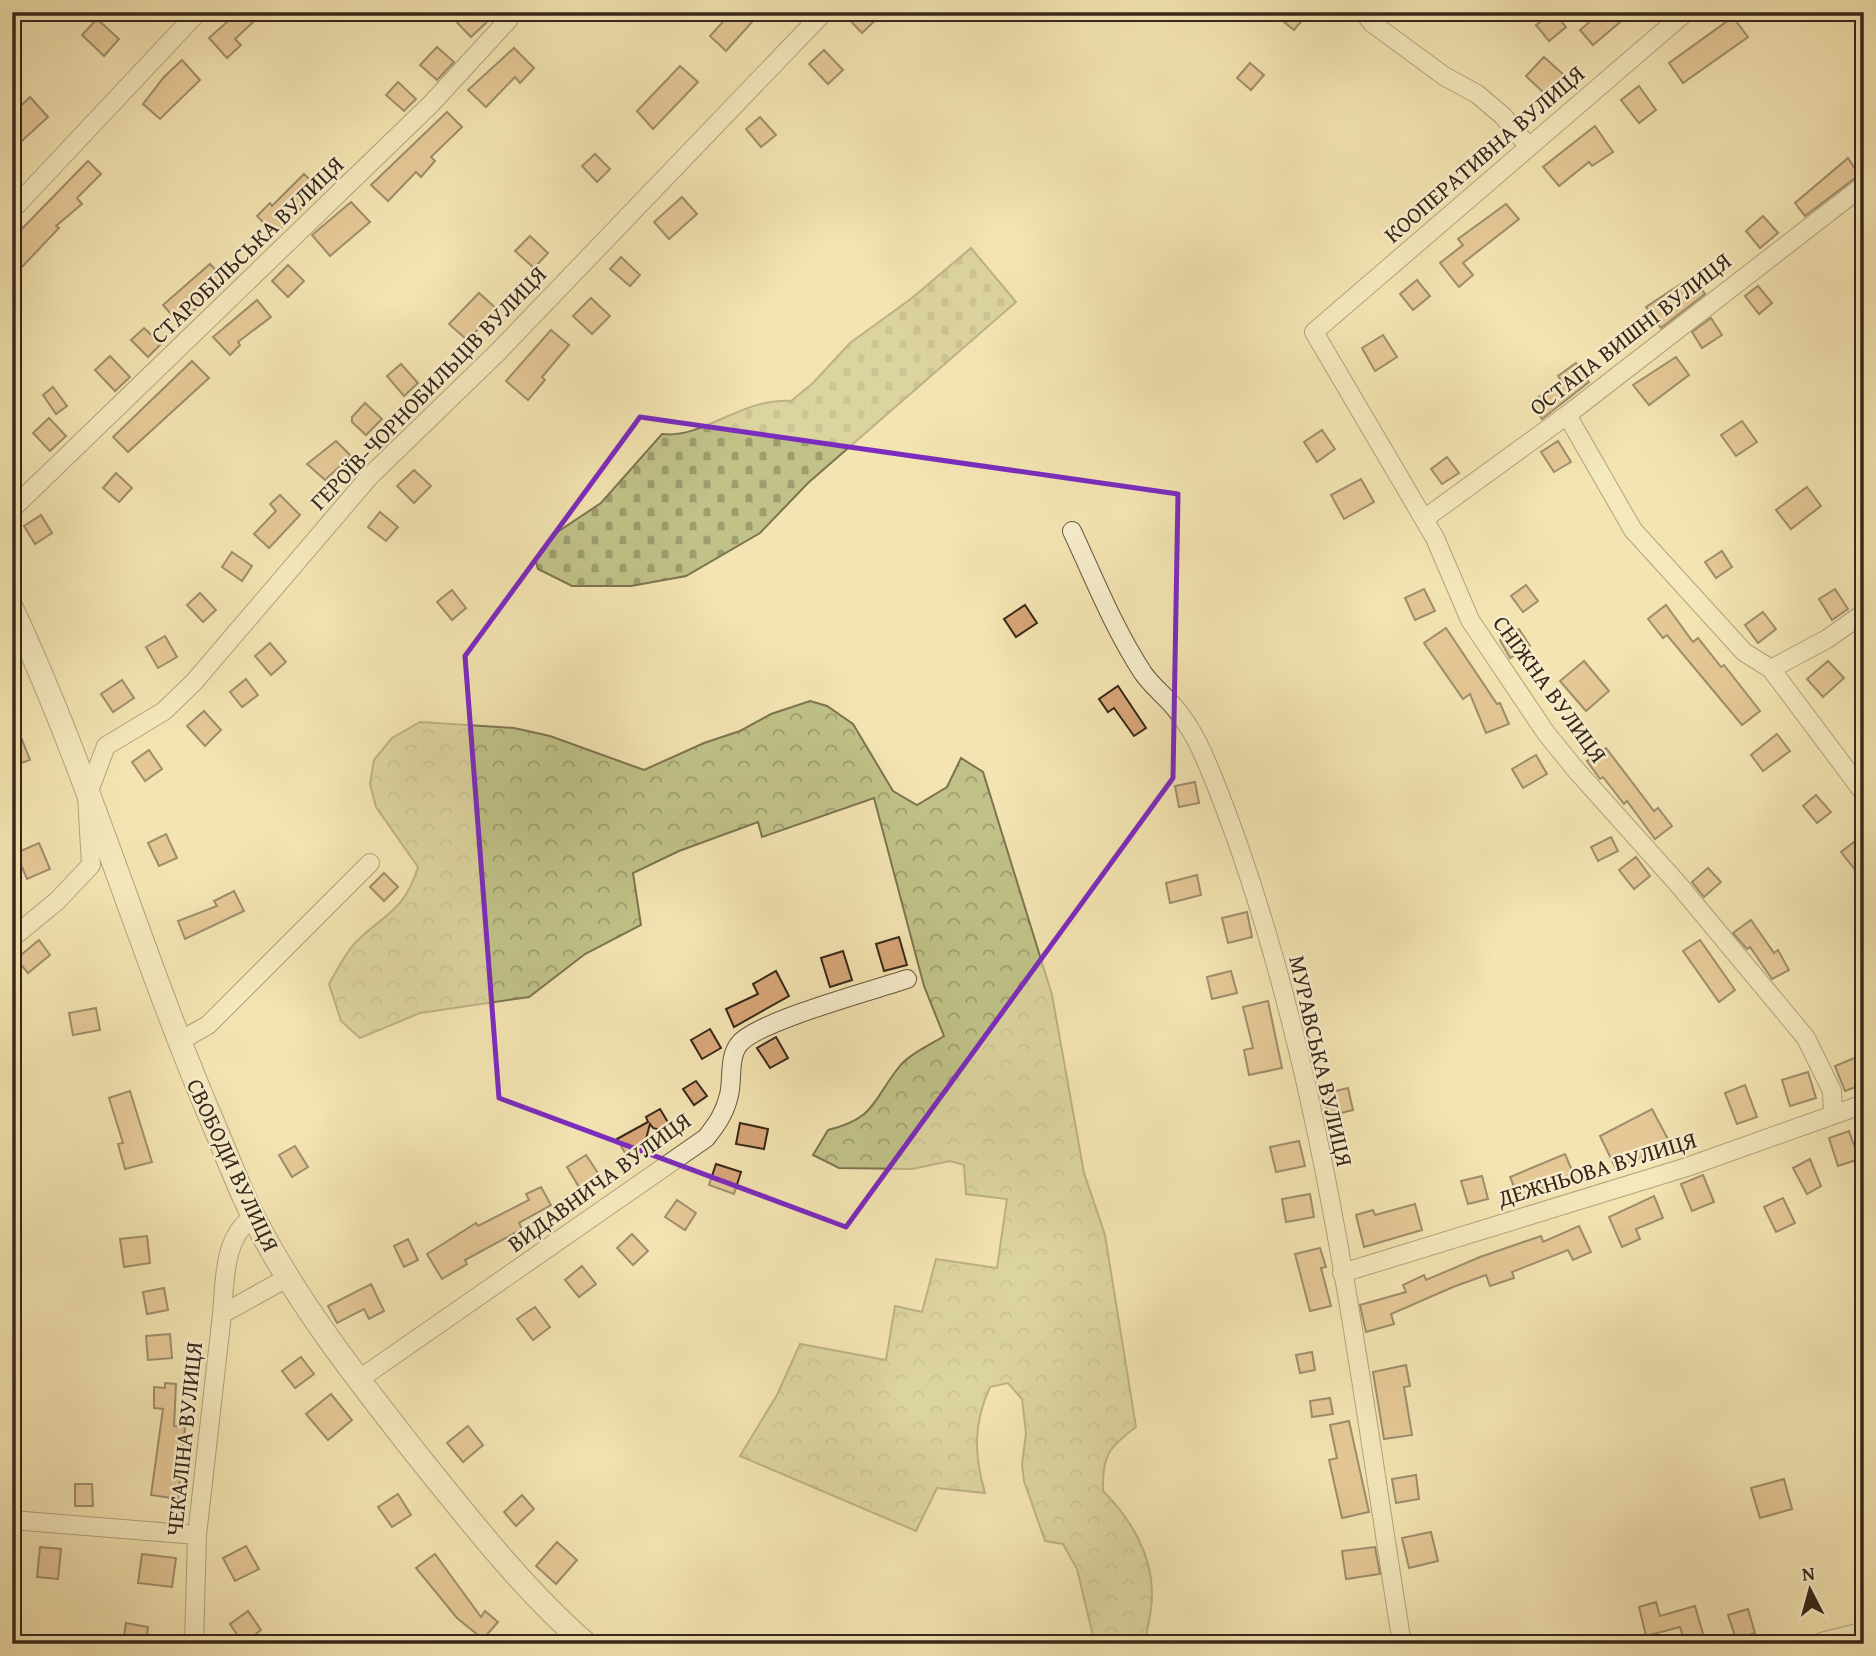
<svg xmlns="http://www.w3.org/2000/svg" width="1876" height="1656" font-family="'Gentium Book Plus',serif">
	<defs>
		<pattern id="forest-crowns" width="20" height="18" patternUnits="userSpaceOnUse" patternTransform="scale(1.75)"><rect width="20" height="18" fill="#c0c288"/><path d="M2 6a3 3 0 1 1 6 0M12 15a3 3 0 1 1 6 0" fill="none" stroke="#9d9e6e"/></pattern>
		<pattern id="cemetery-stones" width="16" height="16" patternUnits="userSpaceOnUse" patternTransform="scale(1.75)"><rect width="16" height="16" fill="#c0c288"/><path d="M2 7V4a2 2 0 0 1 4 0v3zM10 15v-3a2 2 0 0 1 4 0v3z" fill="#9d9e6e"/></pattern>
	</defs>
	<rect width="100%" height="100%" fill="#f3e4b1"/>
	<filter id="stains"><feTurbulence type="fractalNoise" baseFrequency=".00286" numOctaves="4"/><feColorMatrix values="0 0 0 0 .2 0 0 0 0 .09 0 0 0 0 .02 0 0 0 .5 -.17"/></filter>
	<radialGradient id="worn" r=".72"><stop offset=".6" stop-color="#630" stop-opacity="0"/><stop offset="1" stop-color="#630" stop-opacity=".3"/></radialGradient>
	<path fill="url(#forest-crowns)" stroke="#7c7451" stroke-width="2" d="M810,701L827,706L853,724L893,791L917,805L947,787L961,758L983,772L1052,995L1084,1173L1105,1235L1136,1427C1108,1448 1102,1456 1103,1491C1130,1518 1153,1555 1152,1596C1152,1611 1147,1628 1145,1644H1095L1077,1569L1063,1544L1045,1541L1024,1481L1022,1464L1026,1433L1022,1399L1008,1383L990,1387C973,1424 974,1455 985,1493L937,1488L916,1531L740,1456L777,1395L800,1344L886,1360L895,1306L922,1312L936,1259L997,1268L1007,1199L966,1194L964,1165L950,1161L912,1169L839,1168L813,1155L828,1130C876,1118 872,1101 899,1067C909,1054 930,1045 944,1036L924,986L874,798L762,837L758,822L679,851L633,873L641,925L585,954L529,997L420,1013L360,1038L341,1021L329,984C337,971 345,953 356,942C385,913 404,912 418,867L376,807L370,784L374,760L392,738L420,722L514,728L550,736L644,770L704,743L740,731L771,714Z"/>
	<path fill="url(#cemetery-stones)" stroke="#7c7451" stroke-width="2" d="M971,248L1016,302L808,483L760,533L686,576L631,586H572L538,569L535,559L553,535L601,503L662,434C703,439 743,397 791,401L813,383L850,343L912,298Z"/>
	<g fill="#d7a678" stroke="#37271a" stroke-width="2">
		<path d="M238,12H264L235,39L241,45L227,58L209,38Z"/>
		<path d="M447,12H480L488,21L471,37Z"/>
		<path d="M732,12H761L726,51L710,36Z"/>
		<path d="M842,12H884L862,33Z"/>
		<path d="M1272,12H1309L1294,30Z"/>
		<path d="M1554,12L1566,27L1549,41L1536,25Z"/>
		<path d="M1601,12H1632L1593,45L1580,30Z"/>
		<path d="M1733,17L1748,37L1683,83L1669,63Z"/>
		<path d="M97,19L119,39L104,56L82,35Z"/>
		<path d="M437,47L454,62L437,80L420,65Z"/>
		<path d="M514,48L534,68L520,83L515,77L486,107L468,90Z"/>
		<path d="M824,50L843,70L828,84L809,64Z"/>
		<path d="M1544,57L1564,75L1546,95L1526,76Z"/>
		<path d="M182,60L200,80L160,119L143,104L164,77Z"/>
		<path d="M1250,63L1264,75L1251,90L1237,78Z"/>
		<path d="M680,66L698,82L653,129L637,111Z"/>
		<path d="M398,82L416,99L404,111L386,95Z"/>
		<path d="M1639,86L1656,110L1639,123L1621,100Z"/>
		<path d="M30,97L48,117L12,150V114Z"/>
		<path d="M447,112L462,127L431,157L435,161L421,177L416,172L388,201L371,185Z"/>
		<path d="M760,117L776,135L761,147L746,129Z"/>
		<path d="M1595,126L1613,152L1592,166L1589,162L1559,186L1543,167Z"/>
		<path d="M595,154L610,169L597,182L582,166Z"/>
		<path d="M1848,158L1859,175L1805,216L1795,203Z"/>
		<path d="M88,161L101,174L77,198L82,204L56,226L59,228L20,269L12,260V239Z"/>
		<path d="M304,174L320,190L275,234L257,216L270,203L272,206Z"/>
		<path d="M682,197L697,214L669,239L654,222Z"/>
		<path d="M351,202L370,222L330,256L312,235Z"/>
		<path d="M1506,204L1519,219L1463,263L1473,275L1459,287L1440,263L1463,245L1458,239Z"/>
		<path d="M1763,216L1778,233L1760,248L1746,231Z"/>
		<path d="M530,236L548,253L534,268L515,251Z"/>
		<path d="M621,257L640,275L630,286L610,269Z"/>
		<path d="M210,264L225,280L180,324L163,305Z"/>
		<path d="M288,265L304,281L288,297L272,281Z"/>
		<path d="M1693,276L1705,294L1661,328L1646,307Z"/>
		<path d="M1417,280L1430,296L1413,310L1400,294Z"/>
		<path d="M1758,286L1772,303L1759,314L1745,296Z"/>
		<path d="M479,293L498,310L467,340L449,324Z"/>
		<path d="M591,298L610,316L592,334L573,316Z"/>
		<path d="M257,300L271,317L238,342L240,345L230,355L213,337Z"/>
		<path d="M1711,318L1722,335L1702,348L1692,332Z"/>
		<path d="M144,328L161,344L148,357L131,340Z"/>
		<path d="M551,330L569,345L542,377L545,380L528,400L506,381Z"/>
		<path d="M1383,335L1397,357L1375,371L1362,348Z"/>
		<path d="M110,356L130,377L115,391L95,370Z"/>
		<path d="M1676,357L1689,375L1649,405L1633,385Z"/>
		<path d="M192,361L209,378L128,452L113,437Z"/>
		<path d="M1576,363L1589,382L1542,419L1531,402L1562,382L1558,376Z"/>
		<path d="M401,364L418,383L404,396L387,376Z"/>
		<path d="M53,387L67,406L56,414L43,395Z"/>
		<path d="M365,403L382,419L366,435L352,422V417Z"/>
		<path d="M49,418L66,436L50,451L33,433Z"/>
		<path d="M1742,421L1757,442L1736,456L1721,435Z"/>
		<path d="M1322,430L1335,449L1317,462L1304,442Z"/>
		<path d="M336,441L351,456L325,480L307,464Z"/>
		<path d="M1558,441L1571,462L1554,472L1541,452Z"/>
		<path d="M1447,457L1459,473L1442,484L1431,469Z"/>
		<path d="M414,470L431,486L414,503L397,486Z"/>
		<path d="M116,473L132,488L119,502L103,488Z"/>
		<path d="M1361,479L1374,502L1344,519L1331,495Z"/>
		<path d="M1807,487L1821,506L1791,529L1776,510Z"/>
		<path d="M280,495L300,515L269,548L254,534L276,511L270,504Z"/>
		<path d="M380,512L398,527L386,541L368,527Z"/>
		<path d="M41,515L52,533L35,544L24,526Z"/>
		<path d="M1722,551L1732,567L1716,578L1705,562Z"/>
		<path d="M232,552L252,566L242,581L222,567Z"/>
		<path d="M1526,585L1538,601L1523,612L1511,596Z"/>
		<path d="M1424,589L1435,611L1415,620L1405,598Z"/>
		<path d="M1835,589L1848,609L1832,620L1819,599Z"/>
		<path d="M452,590L466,608L452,620L437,602Z"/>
		<path d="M200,593L216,610L203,622L187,605Z"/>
		<path d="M1025,605L1037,623L1016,637L1004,619Z"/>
		<path d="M1666,605L1693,642L1698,638L1721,667L1724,665L1760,711L1742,725L1667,635L1663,638L1648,619Z"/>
		<path d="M1763,612L1776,629L1758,643L1745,625Z"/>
		<path d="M1446,628L1497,704L1500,703L1509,724L1486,733L1470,694L1463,699L1424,643Z"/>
		<path d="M1519,629L1530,646L1510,658L1500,640Z"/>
		<path d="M165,636L177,657L158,668L146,647Z"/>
		<path d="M270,643L286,662L271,675L255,656Z"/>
		<path d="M1584,661L1609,691L1586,711L1560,681Z"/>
		<path d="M1828,661L1844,678L1823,697L1807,679Z"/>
		<path d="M246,679L258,695L242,707L230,692Z"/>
		<path d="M122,680L134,698L113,712L101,694Z"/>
		<path d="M1118,686L1146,728L1134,736L1114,708L1108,712L1099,699Z"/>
		<path d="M204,711L221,730L205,746L187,726Z"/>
		<path d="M13,717L30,760L12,766V718Z"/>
		<path d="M1777,734L1790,751L1763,771L1751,755Z"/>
		<path d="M1606,748L1654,811L1658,808L1672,826L1655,839L1627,801L1624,804L1603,777L1600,779L1587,761Z"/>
		<path d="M149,750L162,769L145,781L132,762Z"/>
		<path d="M1536,755L1547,774L1523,788L1512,769Z"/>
		<path d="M1195,782L1199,803L1179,807L1175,786Z"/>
		<path d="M1816,795L1831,812L1817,823L1803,806Z"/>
		<path d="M166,834L177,858L159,866L148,843Z"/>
		<path d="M1611,837L1618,851L1598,861L1591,847Z"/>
		<path d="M1858,839L1864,847V865L1856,871L1841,852Z"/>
		<path d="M39,843L50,869L27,879L16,853Z"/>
		<path d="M1636,857L1650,876L1634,889L1619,870Z"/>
		<path d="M1708,868L1721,882L1704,897L1692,882Z"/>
		<path d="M384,873L398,887L384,901L370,887Z"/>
		<path d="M1197,875L1201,895L1170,903L1166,883Z"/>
		<path d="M234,891L244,911L185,939L178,921L217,906L214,901Z"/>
		<path d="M1247,912L1252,937L1228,943L1222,918Z"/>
		<path d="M1751,920L1774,953L1778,950L1789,970L1772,979L1750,947L1747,949L1733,933Z"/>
		<path d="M899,937L907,965L884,971L876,944Z"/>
		<path d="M39,940L50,955L28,973L16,959Z"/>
		<path d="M1700,940L1735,990L1719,1002L1683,951Z"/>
		<path d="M843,951L852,980L830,987L821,958Z"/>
		<path d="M776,971L789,996L734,1027L726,1009L758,994L753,984Z"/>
		<path d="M1231,971L1237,993L1212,999L1207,977Z"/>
		<path d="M1268,1001L1282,1068L1249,1075L1244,1050L1253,1048L1243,1007Z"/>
		<path d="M96,1008L100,1030L73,1035L69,1013Z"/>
		<path d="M710,1029L721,1048L702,1059L691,1040Z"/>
		<path d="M776,1037L788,1058L770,1068L757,1048Z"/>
		<path d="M1859,1056L1864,1068V1084L1845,1091L1835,1066Z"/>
		<path d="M1808,1072L1816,1098L1790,1106L1782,1080Z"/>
		<path d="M696,1081L707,1096L694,1105L683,1089Z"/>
		<path d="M1745,1085L1757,1117L1737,1124L1725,1093Z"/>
		<path d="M1348,1088L1353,1110L1329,1116L1323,1094Z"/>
		<path d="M130,1091L152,1162L125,1169L118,1144L123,1143L109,1098Z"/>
		<path d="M660,1109L669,1124L660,1130L653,1128L650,1124L646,1139L656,1143L628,1158L617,1139L648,1122L646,1117Z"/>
		<path d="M1652,1109L1671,1145L1616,1169L1600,1136Z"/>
		<path d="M740,1123L768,1129L764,1149L736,1144Z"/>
		<path d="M1849,1131L1859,1159L1838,1166L1829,1138Z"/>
		<path d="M1299,1141L1305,1166L1276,1172L1270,1147Z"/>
		<path d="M295,1146L308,1167L292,1177L279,1155Z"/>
		<path d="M1565,1154L1576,1180L1557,1189L1554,1183L1519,1199L1510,1177Z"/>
		<path d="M586,1155L602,1179L582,1192L567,1167Z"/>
		<path d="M1810,1159L1821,1186L1807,1194L1793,1168Z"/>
		<path d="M716,1164L741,1172L734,1194L709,1185Z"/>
		<path d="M1703,1175L1714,1202L1692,1211L1681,1184Z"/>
		<path d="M1482,1176L1488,1199L1468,1204L1461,1181Z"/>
		<path d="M541,1187L551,1205L519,1223L522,1229L465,1260L467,1264L442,1279L427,1254L476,1223L478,1226L529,1200L526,1194Z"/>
		<path d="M1310,1194L1314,1217L1286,1222L1282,1199Z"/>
		<path d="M1654,1196L1663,1218L1636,1229L1640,1239L1622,1247L1609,1217Z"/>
		<path d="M1783,1198L1795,1223L1776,1232L1764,1207Z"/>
		<path d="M677,1200L696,1213L685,1230L665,1217Z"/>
		<path d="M1415,1204L1422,1230L1364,1247L1356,1215L1373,1210L1375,1215Z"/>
		<path d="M1579,1226L1591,1252L1573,1260L1568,1250L1512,1272L1514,1278L1490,1286L1486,1275L1453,1287L1391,1314L1394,1324L1366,1332L1360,1305L1406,1292L1403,1285L1424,1275L1426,1280L1480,1257L1541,1236L1543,1242Z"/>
		<path d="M632,1234L648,1251L633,1265L617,1248Z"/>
		<path d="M147,1236L150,1263L124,1267L120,1239Z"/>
		<path d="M408,1239L418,1260L404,1267L394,1246Z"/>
		<path d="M1320,1248L1326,1267L1321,1268L1331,1306L1310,1311L1295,1254Z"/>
		<path d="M582,1266L596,1284L579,1297L565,1280Z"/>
		<path d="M371,1284L384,1311L369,1319L364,1309L337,1323L328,1306Z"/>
		<path d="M164,1288L168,1310L147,1314L143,1292Z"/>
		<path d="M535,1307L550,1327L533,1340L517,1319Z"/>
		<path d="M170,1334L172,1358L148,1360L146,1336Z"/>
		<path d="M1312,1352L1315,1370L1300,1373L1296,1355Z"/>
		<path d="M301,1357L314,1374L295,1388L282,1371Z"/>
		<path d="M1406,1365L1410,1386L1404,1387L1412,1435L1384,1439L1373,1372Z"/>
		<path d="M165,1383L176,1384L174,1426L185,1427L178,1499L151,1495L163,1409L154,1408V1387L165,1388Z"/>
		<path d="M331,1394L352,1420L328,1440L306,1414Z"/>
		<path d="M1330,1398L1333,1414L1312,1417L1310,1401Z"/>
		<path d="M1349,1421L1369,1512L1342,1518L1329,1460L1337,1458L1330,1425Z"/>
		<path d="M468,1426L483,1445L463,1462L447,1443Z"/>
		<path d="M1416,1475L1419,1499L1396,1503L1392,1479Z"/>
		<path d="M1784,1479L1792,1509L1760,1518L1751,1488Z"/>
		<path d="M75,1484H92L93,1506H75Z"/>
		<path d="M398,1494L411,1515L392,1527L378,1507Z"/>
		<path d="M522,1495L534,1509L516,1526L504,1512Z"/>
		<path d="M1431,1532L1438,1561L1409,1568L1402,1538Z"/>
		<path d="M557,1542L577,1560L556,1584L536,1566Z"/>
		<path d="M246,1546L259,1569L235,1581L223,1558Z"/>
		<path d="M40,1547L61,1549L58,1579L37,1577Z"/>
		<path d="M1375,1547L1380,1574L1346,1579L1342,1551Z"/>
		<path d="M142,1554L176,1558L172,1587L138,1583Z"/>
		<path d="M435,1554L481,1617L485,1611L498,1622L483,1639L457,1618L416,1568Z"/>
		<path d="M1656,1602L1660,1616L1695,1606L1705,1641L1685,1644L1680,1627L1646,1636L1639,1607Z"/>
		<path d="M1748,1609L1755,1633L1736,1639L1728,1615Z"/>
		<path d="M248,1611L261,1630L243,1644L230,1624Z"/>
		<path d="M126,1623L148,1627L146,1644L123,1641Z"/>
	</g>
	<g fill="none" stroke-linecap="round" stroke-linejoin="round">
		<defs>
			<g id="minor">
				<path d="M1364,12L1372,23L1444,76L1477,94L1503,116L1528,146"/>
				<path d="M1686,12L1314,332L1435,538L1470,620L1546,733L1576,770L1678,884L1806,1038L1832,1091L1833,1114"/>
				<path d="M12,210L198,12"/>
				<path d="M1567,415L1633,530L1744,652L1771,669L1864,793"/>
				<path d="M12,509L431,104L509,19"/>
				<path d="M1424,519L1567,415L1864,185"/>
				<path d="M1072,531C1094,578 1114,629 1143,673C1152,686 1165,696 1175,708C1193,729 1204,755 1214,780C1322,1049 1356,1359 1402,1644"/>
				<path d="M1771,669L1827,639L1864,613"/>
				<path d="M12,938L57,901L91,865L87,796L106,746L164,711L194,682L370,476L498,352L824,12"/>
				<path d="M178,1042L208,1025L370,863"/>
				<path d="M1342,1273L1687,1167L1864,1104"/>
				<path d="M222,1314C225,1281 223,1237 253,1217"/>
				<path d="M358,1380L706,1138C717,1124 725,1113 729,1095C733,1080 728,1056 740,1043C759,1021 874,990 907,979"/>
				<path d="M12,1520L197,1535"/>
				<path d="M194,1644L197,1535L222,1314L287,1278"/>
			</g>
			<g id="tertiary">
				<path d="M12,609C91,778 142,959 216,1130C228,1159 240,1190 254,1218C297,1302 356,1377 414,1451C468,1518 521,1587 586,1644"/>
				<path d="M1824,1644L1864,1634"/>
			</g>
		</defs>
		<use href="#minor" stroke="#665640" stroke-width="20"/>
		<use href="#tertiary" stroke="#665640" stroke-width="25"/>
		<use href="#minor" stroke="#f7edcc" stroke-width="18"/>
		<use href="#tertiary" stroke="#f7edcc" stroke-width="23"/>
	</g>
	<path d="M0 0H1876V1656H0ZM640,417L1178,494L1173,778L846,1227L499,1098L465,656Z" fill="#f3e4b1" fill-opacity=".55" fill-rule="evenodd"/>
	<path fill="none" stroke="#7b2cbf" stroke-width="5" stroke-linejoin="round" d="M640,417L1178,494L1173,778L846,1227L499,1098L465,656Z"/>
	<g text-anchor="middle" stroke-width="5" stroke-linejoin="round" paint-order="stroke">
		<g font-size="23" fill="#37271a" stroke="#f7edcc">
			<text transform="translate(1484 154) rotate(-41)" y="8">КООПЕРАТИВНА ВУЛИЦЯ</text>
			<text transform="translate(247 250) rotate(-44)" y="8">СТАРОБІЛЬСЬКА ВУЛИЦЯ</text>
			<text transform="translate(1630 334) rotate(-38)" y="8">ОСТАПА ВИШНІ ВУЛИЦЯ</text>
			<text transform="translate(428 388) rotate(-46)" y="8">ГЕРОЇВ-ЧОРНОБИЛЬЦІВ ВУЛИЦЯ</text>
			<text transform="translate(1550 689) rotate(54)" y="8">СНІЖНА ВУЛИЦЯ</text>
			<text transform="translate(1321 1061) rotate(77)" y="8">МУРАВСЬКА ВУЛИЦЯ</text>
			<text transform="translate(233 1165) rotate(65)" y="8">СВОБОДИ ВУЛИЦЯ</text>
			<text transform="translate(1597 1169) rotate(-17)" y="8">ДЕЖНЬОВА ВУЛИЦЯ</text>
			<text transform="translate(599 1182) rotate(-36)" y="8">ВИДАВНИЧА ВУЛИЦЯ</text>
			<text transform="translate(184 1439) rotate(-84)" y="8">ЧЕКАЛІНА ВУЛИЦЯ</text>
		</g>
	</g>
	<rect width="1876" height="1656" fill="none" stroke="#f3e4b1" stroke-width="42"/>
	<rect x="14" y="14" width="1848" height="1628" fill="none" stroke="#37271a" stroke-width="3.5"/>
	<rect x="21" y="21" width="1834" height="1614" fill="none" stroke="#37271a" stroke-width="2"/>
	<g transform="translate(1810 1590) rotate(354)" stroke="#f7edcc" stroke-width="5" paint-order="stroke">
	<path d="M0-5L12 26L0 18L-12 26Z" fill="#37271a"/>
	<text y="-10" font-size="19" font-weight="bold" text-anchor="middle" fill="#37271a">N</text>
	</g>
	<rect width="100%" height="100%" filter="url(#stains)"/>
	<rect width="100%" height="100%" fill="url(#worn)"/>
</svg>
